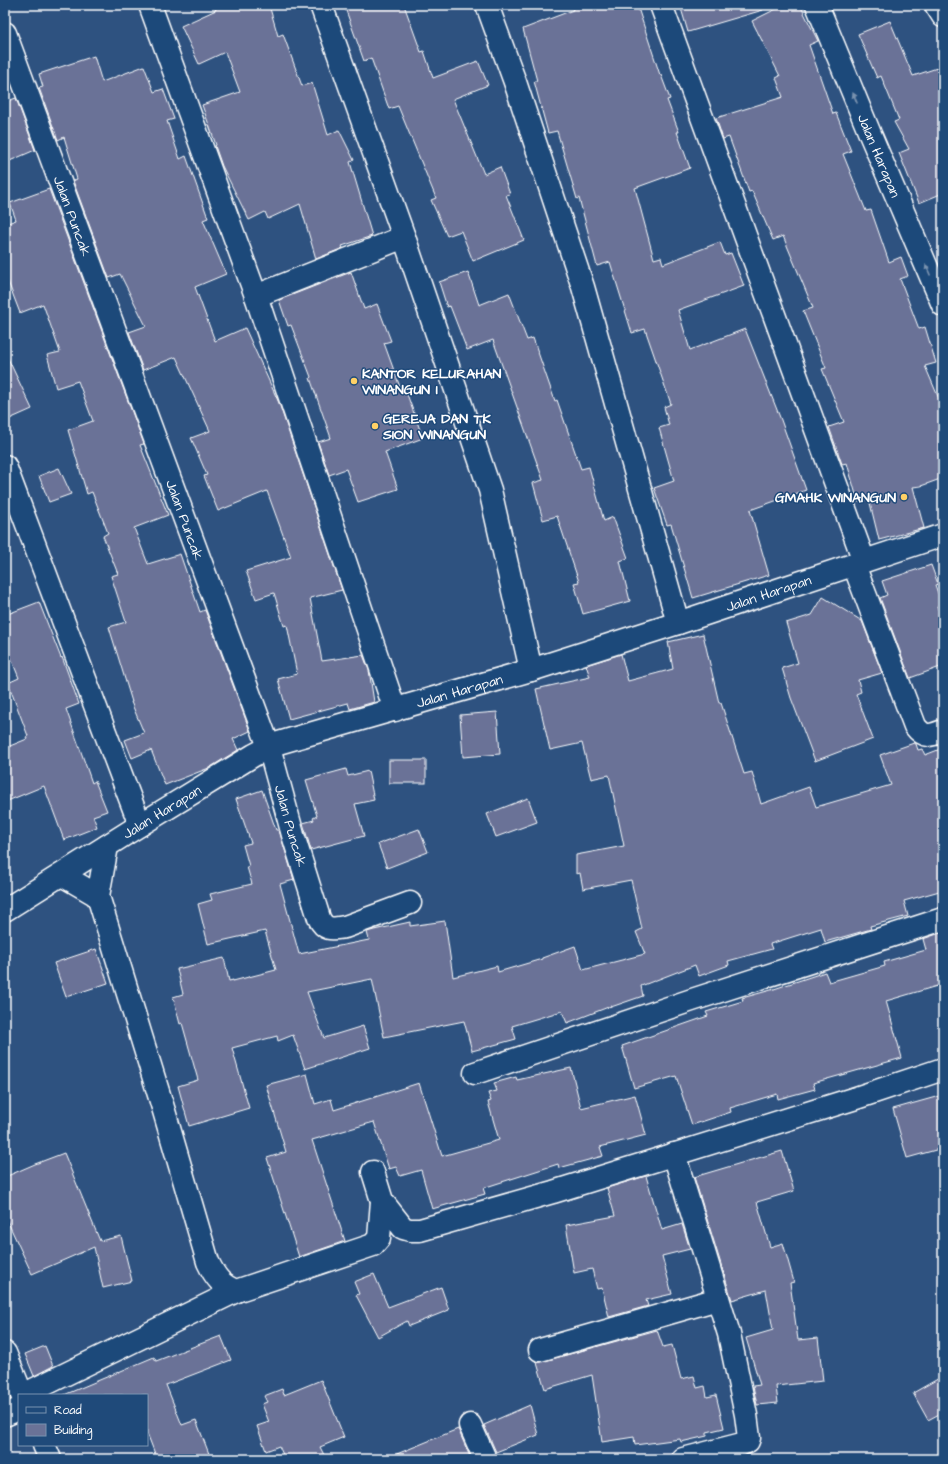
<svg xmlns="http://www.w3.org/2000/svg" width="948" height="1464" font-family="'Architects Daughter',sans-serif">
	<rect width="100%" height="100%" fill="#2e5280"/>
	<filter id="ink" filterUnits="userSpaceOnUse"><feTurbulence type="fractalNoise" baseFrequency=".025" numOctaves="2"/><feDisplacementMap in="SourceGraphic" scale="8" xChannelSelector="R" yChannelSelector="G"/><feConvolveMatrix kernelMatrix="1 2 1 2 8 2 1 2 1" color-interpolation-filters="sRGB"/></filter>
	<g filter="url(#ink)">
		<g fill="#6a7297" stroke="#fff">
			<path d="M214,5H269L278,36L283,34L302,86L312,83L328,135L339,130L354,160L350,162L372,236L342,246L343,248L316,259L300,204L268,219L265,212L249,220L222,166L215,146L216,145L202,105L240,92L225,52L199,64L181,26L216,10Z"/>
			<path d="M344,5H404L421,52L424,51L433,78L478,61L488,85L453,99L484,174L500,167L510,194L506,195L524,240L473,261L461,231L447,236L431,200L436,198L398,106L389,109L371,58L364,61Z"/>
			<path d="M572,5H637L660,75H661L670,99L667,100L679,132H677L690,168L635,188L654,259L661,257L663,264L720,242L725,255L731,253L744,286L678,310L690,350L745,329L781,420L806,490L750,510L769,575L693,598L671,524L667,525L654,488L674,481L659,428L669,425L664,407L671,404L645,329L632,333L610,262L597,266L579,198L577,199L557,131L548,133L534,81H537L523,29L573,10Z"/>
			<path d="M680,5H762L763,10L688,32Z"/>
			<path d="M784,5H800L818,41L809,45L833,114L836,113L851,151L843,154L866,211L871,210L889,262L901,257L908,276L900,279L919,329L925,327L936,363L925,366L943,408V478L921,486L913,487L924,528L879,540L869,499L858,502L847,463L842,464L829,427L844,422L822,369L826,368L803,311L813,308L783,236L773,240L752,191L749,192L729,137L723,139L716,118L783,97L776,78L780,76L752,21Z"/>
			<path d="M890,21L913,76L943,66V193L919,203L899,153L909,149L894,122L899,120L881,76L877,78L858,34Z"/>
			<path d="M94,56L102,82L144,66L154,92L163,89L174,119L167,121L180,159L186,156L208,218L203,220L226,274L195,287L215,341L245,328L279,403L342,590L310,598L322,661L363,655L369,670L374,702L350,709L348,703L289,719L278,679L297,674L287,625L284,626L274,593L256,599L246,571L291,557L267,491L218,511L204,476L207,475L191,438L210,431L176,357L143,370L129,332L146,326L120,274L109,278L73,181L77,179L64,137L58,140L39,88L43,87L39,74Z"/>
			<path d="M16,98L35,150L5,163V102Z"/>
			<path d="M49,189L144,444L140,445L168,515L134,528L148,564L180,554L200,612L205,610L250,731L233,739L238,750L209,768L165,785L151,750L132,758L125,740L144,733L131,702H132L109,627L126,622L111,576L118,574L103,536L108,533L92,492L87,494L68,430L93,421L78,381L56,388L47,355L60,352L43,304L20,313L5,274V224L16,220L10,203Z"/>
			<path d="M351,272L364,309L377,304L391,341L384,343L400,387L404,386L423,438L385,452L398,489L358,502L346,469L329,475L318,442L331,438L310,378L311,377L291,325L288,326L279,300Z"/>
			<path d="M468,272L479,305L509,293L527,340L533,338L555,401L557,400L581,469L589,467L604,521L613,517L628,558L620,561L630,601L583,614L574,583L579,582L557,516L543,520L533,483L543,480L493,340L467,350L450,306L447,307L439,282Z"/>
			<path d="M5,352L32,409L5,421Z"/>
			<path d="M59,468L71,494L49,502L39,476Z"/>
			<path d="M931,565L938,584L935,585L942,604L937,606L943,623V666L910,678L880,598L887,595L882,581Z"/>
			<path d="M823,597L862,621L882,673L858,680L861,692L856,694L873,739L815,761L791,698L782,668L798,663L786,623L812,615Z"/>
			<path d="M39,602L61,658L62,657L79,704L66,709L92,783L95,781L107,811L93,816L97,827L64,840L44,786L5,802V748L27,739L26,737L28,736L8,683L19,678L5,643V615Z"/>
			<path d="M703,634L719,703H721L744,774L752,772L761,804L809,787L816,807L891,785L880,755L914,743L916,744L918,750L922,749L925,755L943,748V890L904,901L908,916L870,926L871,929L825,942L821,928L770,944L772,949L728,961L729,965L699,976L695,965L641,986L643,996L611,1007V1006L567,1023L562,1011L512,1026L516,1039L472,1051L464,1021L384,1037L372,979L307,992L324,1038L363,1026L370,1048L305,1069L293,1035L278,1041L277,1036L232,1048L249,1108L189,1126L178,1086L198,1080L182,1023L180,1024L173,997L183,994L177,969L224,958L229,981L233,980V981L276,970L265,931L208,944L198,904L212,900L210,894L252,884L247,867L249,866L243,845L251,843L236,799L262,790L276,830H279L294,880L280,884L299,954L369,940L367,932L374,930L410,922V926L445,921L453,977L497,966L498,972L542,959V958L575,946L583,970L645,954L636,932L642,929L631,880L583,889L580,873L576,874V855L624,846L609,775L591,779L582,743L550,750L536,689L590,677L586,665L621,654L628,681L673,669L668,642Z"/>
			<path d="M497,712L500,754L463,757L460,715Z"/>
			<rect x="389" y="760" width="37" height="23"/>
			<path d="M346,769L348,776L368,771L374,800L355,804L364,836L311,850L303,823L314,820L313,818L317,816L306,780Z"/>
			<path d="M528,798L537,822L496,837L487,814Z"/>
			<path d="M419,829L428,852L387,868L378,844Z"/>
			<path d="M943,932V988L938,989L937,986L886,1001L902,1058L813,1083L815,1089L778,1099L777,1094L730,1108L731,1112L692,1125L676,1076L634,1088L622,1046L708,1016L706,1012L743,1001L742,998L771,990L825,972L829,982L885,966L884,962L926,950L923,939Z"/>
			<path d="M96,949L108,983L66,997L54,963Z"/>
			<path d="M571,1068L581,1108L635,1095L646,1135L600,1147L603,1156L559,1168L558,1164L483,1188L485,1194L432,1209L421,1170L400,1176L396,1167L389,1169L374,1122L312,1140L345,1241L299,1257L267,1158L286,1152L266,1085L307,1074L315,1104L331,1099L334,1110L419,1083L442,1156L499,1140L488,1102L491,1101L488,1093L497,1091L494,1083L516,1077L517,1080Z"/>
			<path d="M943,1095V1148L907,1158L893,1109Z"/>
			<path d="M782,1151L794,1191L757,1202L770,1247L783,1243L794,1282L790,1283L798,1340L818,1338L823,1381L776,1386L778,1403L757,1405L753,1386L760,1385L746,1338L773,1330L766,1290L732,1300L694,1177Z"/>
			<path d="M64,1153L100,1241L121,1236L132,1281L103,1288L94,1247L32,1274L5,1216V1177L35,1164Z"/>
			<path d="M646,1176L662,1230L682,1224L690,1249L662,1256L672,1294L646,1300L648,1306L609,1317L602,1288L597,1289L592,1269L574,1273L566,1225L615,1216L607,1188Z"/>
			<path d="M374,1274L388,1307L441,1287L449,1310L409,1326L407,1321L378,1337L356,1295L359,1294L354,1282Z"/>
			<path d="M657,1330L663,1347L672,1345L681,1379L694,1376L697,1388L705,1386L707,1397L716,1395L724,1428L707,1432V1436L681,1442L680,1439L635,1445L634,1437L602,1442L592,1375L545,1389L537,1363Z"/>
			<path d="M221,1336L231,1360L166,1385L182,1425L196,1420L211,1459H157L147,1433V1395H64L154,1357L156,1361Z"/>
			<path d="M45,1346L53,1366L34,1376L25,1354Z"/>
			<path d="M943,1376V1412L928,1420L913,1393Z"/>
			<path d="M321,1380L344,1437L320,1447L326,1459H285L279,1446L266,1451L257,1426L269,1422L262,1404L267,1402L264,1396L282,1389L284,1395Z"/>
			<path d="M530,1405L538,1435L496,1452L484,1425Z"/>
			<path d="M458,1429L471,1459H387V1458Z"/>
		</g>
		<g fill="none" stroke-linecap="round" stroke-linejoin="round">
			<defs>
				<g id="street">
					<path d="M150,5L256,296L395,710"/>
					<path d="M321,5L404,237L490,490L531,670"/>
					<path d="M487,5L515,82L583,287L678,623"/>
					<path d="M661,5L864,561"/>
					<path id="s1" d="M817,5L870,134L943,305"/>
					<path id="s2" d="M5,33L269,747L293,835L319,918C325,931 332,929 345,927L410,903"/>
					<path d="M256,296L404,237"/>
					<path d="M5,466L140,825"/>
					<path d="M854,565L915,726C924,738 930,736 943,731"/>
					<path d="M107,846L98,896L164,1111L208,1262C215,1277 222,1286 236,1291L373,1245L379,1238L382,1201L373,1172"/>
					<path d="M62,875L98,896"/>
					<path id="s3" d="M5,910L140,825L254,755L275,744L531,670L678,623L943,535"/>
					<path d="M475,1073L692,1000L943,919"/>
					<path d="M674,1154L729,1334L746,1415L749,1438L748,1441L742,1444L683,1459"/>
					<path d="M382,1201L403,1228L410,1230H420L553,1192L856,1098L943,1069"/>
					<path d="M540,1350L718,1299"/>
					<path d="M23,1395L236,1291"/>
					<path d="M5,1415L19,1409"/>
					<path d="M470,1425L485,1459"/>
				</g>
				<g id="secondary">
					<path d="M5,1353L22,1395"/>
					<path d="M44,1445L50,1459"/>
				</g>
				<path id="highway" d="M936,5L943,16"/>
			</defs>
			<use href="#street" stroke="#fff" stroke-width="25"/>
			<use href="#secondary" stroke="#fff" stroke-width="25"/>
			<use href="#highway" stroke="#fff" stroke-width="25"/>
			<use href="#street" stroke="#1f4a7a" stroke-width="22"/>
			<use href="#secondary" stroke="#1f4a7a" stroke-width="22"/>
			<use href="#highway" stroke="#1f4a7a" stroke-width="22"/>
		</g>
		<defs><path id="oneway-solid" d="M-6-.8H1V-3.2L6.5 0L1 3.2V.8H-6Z"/></defs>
		<g fill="#7992af">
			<use href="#oneway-solid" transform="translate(855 98) rotate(-112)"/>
			<use href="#oneway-solid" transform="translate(928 270) rotate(-113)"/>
		</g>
	</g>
	<g fill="#ffd166" stroke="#1f4a7a" stroke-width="1.5">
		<circle cx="354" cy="381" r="4"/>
		<circle cx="375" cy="426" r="4"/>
		<circle cx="904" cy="497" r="4"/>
	</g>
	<g text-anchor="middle" stroke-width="3" stroke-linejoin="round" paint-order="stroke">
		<g font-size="14" fill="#fff" stroke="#1f4a7a">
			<text dy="5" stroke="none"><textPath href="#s1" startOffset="163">Jalan Harapan</textPath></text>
			<text dy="5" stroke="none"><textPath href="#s2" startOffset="195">Jalan Puncak</textPath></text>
			<text dy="5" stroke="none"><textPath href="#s2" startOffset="519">Jalan Puncak</textPath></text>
			<text dy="5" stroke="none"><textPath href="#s3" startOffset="833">Jalan Harapan</textPath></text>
			<text dy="5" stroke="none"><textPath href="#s3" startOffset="509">Jalan Harapan</textPath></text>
			<text dy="5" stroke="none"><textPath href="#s3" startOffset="185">Jalan Harapan</textPath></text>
			<text dy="5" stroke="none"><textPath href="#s2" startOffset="843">Jalan Puncak</textPath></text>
		</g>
		<g font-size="14" font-weight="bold" fill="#fff" stroke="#1f4a7a" text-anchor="start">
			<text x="362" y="378">KANTOR KELURAHAN<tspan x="362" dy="16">WINANGUN I</tspan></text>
			<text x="383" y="423">GEREJA DAN TK<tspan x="383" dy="16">SION WINANGUN</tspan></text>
			<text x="896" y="502" text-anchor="end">GMAHK WINANGUN</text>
		</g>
	</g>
	<rect width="948" height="1464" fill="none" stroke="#1f4a7a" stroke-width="20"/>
	<rect x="10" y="10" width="928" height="1444" fill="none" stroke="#fff" stroke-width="1.5" filter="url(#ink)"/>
	<rect x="18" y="1394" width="130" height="52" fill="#1f4a7a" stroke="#7992af"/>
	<rect x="26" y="1407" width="20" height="6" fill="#1f4a7a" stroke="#7992af"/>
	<text x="54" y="1414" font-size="12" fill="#ffffff">Road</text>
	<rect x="26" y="1424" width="20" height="12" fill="#6a7297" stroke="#7992af"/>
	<text x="54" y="1434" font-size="12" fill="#ffffff">Building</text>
</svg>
